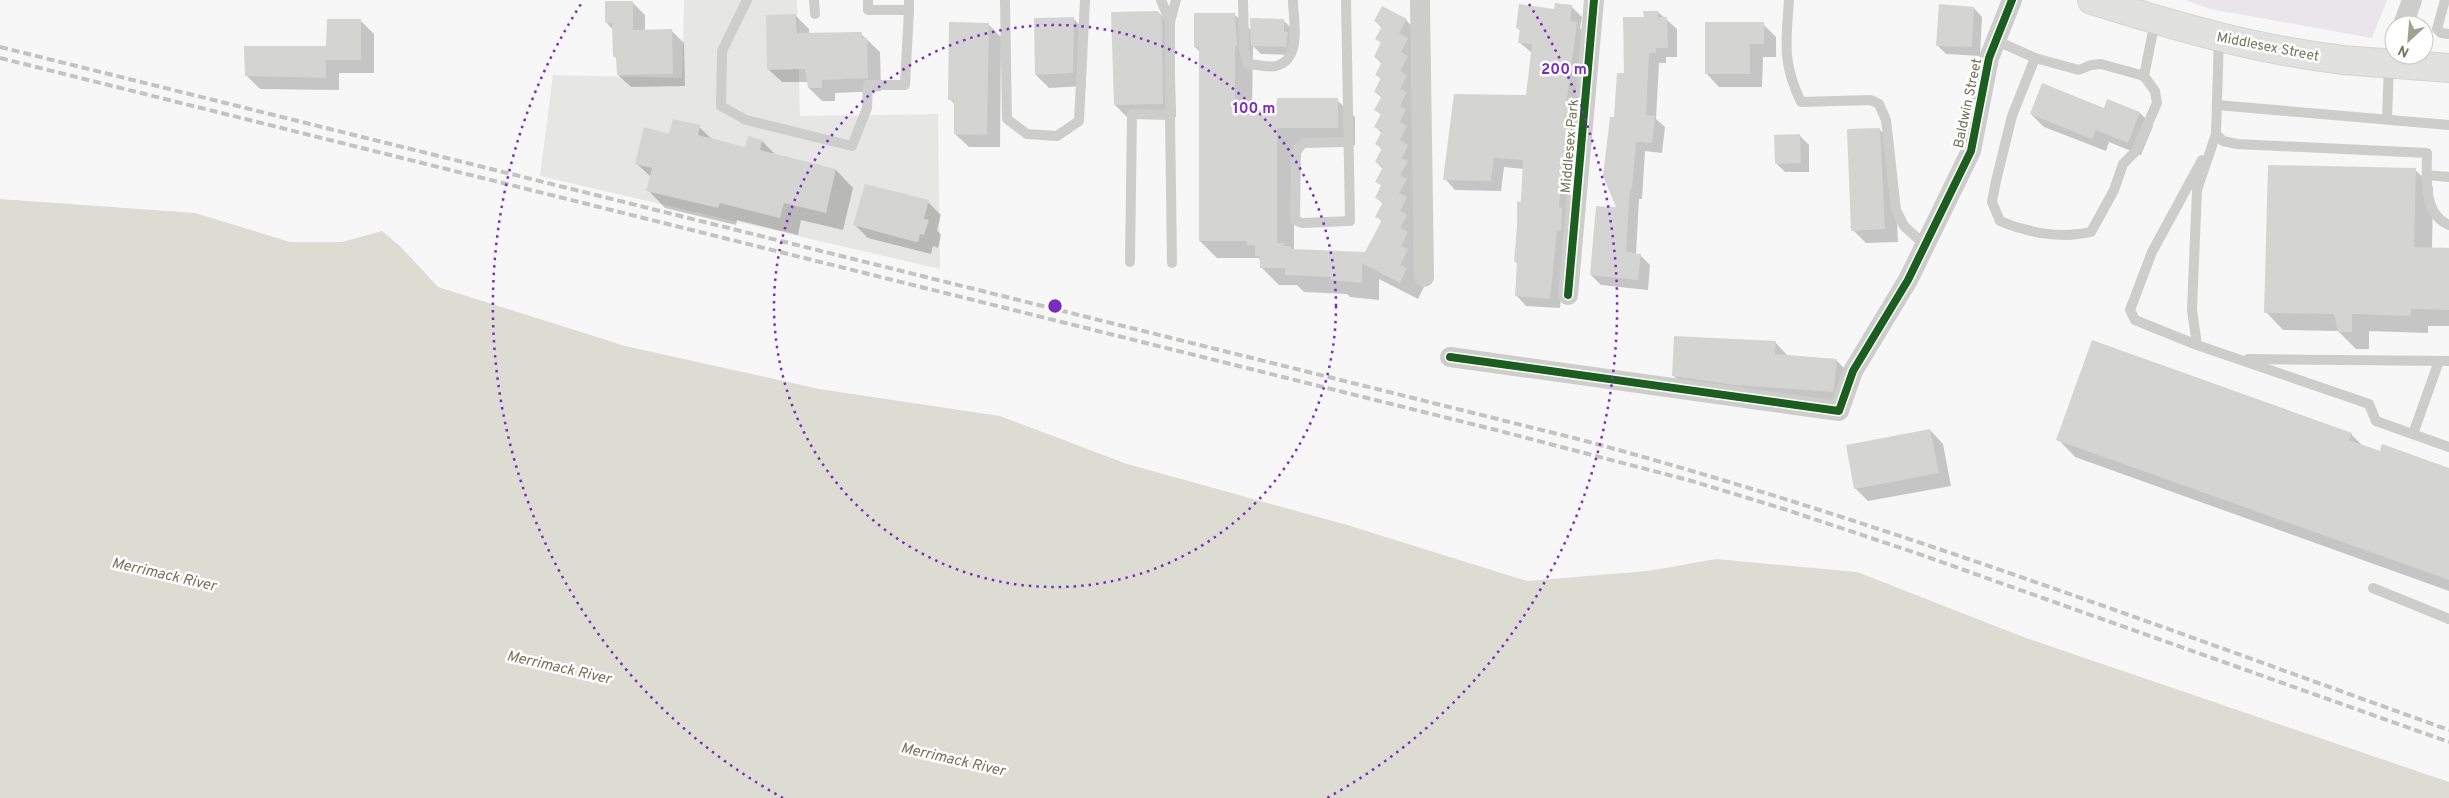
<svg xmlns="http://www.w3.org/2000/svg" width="2449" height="798" font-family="Overpass,sans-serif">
	<rect width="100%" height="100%" fill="#f7f7f7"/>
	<path fill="#e6e7e5" d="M684,0H797L800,116L938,114L940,269L540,176L553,75L682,78Z"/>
	<path fill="#eae5e9" d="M2185,0H2387L2372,38L2210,9Z"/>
	<path fill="#dcdcd3" d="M0,199L195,213L290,242H342L382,231L401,247L438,287L625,346L819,389L1000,416L1127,464L1347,525L1527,581L1648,571L1716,559L1857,572L2026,638L2449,782V798H0Z"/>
	<g fill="#0003">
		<path d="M633,3L645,15V31L671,30L684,43L685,86L631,87L618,75V60L614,56L613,30L606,22Z"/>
		<path d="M1572,7L1582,17L1580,28L1586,34L1560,308L1526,306L1516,295L1518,265L1515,261L1524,169L1504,167L1501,191L1455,190L1445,179L1527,96L1532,53L1519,42L1521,31L1517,28L1556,10Z"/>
		<path d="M1974,8L1982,17L1980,56L1946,54L1937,45Z"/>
		<path d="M1158,12L1171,26L1174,34L1176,117L1128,118L1115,105Z"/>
		<path d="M1658,12L1677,29V57H1666V63H1659L1656,119L1665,127L1662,153L1645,151L1642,199H1639L1636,254L1640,255L1650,265L1648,290L1601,285L1591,275L1618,208L1616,119L1625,74L1645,19Z"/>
		<path d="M1234,14L1252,31L1283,20L1292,29L1294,55L1261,54L1253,46L1252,111H1278L1337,100L1355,117V145H1294V250L1366,253L1382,222L1377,216L1383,204L1376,197L1382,186L1377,181L1383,169L1376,162L1382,150L1377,144L1382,134L1376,127L1382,116L1376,110L1382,98L1375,92L1382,80L1377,75L1382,64L1375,57L1382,44L1377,39L1382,28L1375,21L1406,20L1423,38L1424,287L1418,299L1379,279V300L1350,297L1347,294L1304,292L1297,285H1279L1262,268L1259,258H1217L1200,241V52L1195,47Z"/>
		<path d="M796,16L809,29V34H861L880,52L881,91L835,93V101H822L809,88L808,82H782L768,69Z"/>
		<path d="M1073,18L1086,32V86L1049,88L1036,75Z"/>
		<path d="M361,21L374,34V73H339V90L260,89L247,76L328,48Z"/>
		<path d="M988,24L1001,37L1000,147H969L955,134V105L950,99Z"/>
		<path d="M1763,24L1776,37V57H1763L1762,87H1719L1706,73Z"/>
		<path d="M2105,110L2140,113L2153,126L2141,155L2109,142L2106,151L2044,127L2031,114Z"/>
		<path d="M699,127L713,140L746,148L762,141L777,156L836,170L853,188L843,230L801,220L798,235L737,220L736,225L665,208L648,190L651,177L636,163L670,135Z"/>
		<path d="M1879,129L1893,142L1898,242L1866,243L1853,230Z"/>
		<path d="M1800,136L1809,145V172H1785L1776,163Z"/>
		<path d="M2415,170L2433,187L2432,249H2449V326H2428V333L2369,331V349H2356L2338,331L2283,330L2266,312Z"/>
		<path d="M928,202L941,215L937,230L941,235L938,248L933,246L931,254L868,238L855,225Z"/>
		<path d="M1775,342L1788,356L1836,360L1848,372L1845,404L1685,388L1673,375Z"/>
		<path d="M1930,430L1943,444L1951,486L1868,501L1855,488Z"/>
		<path d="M2351,434L2364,447L2449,470V591L2075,457L2058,439Z"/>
	</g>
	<g fill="#d4d4d2">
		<path d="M605,1H633V30L672,29L673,74L617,75L616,57H613L612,23H605Z"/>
		<path d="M1555,3L1572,5L1570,21L1577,22L1566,105L1569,106L1559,207L1562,208L1561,231H1557L1550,299L1515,296L1517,262H1514L1517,225V201L1521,202L1523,160L1494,158L1491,181L1443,180L1454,94L1526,95L1532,44L1518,43L1520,29L1516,28L1519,4L1554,9Z"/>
		<path d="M1939,4L1974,7L1972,47L1936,46Z"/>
		<path d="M1382,6L1407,19L1399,33L1408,38L1401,52L1408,56L1400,71L1407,75L1400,89L1407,92L1400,106L1406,109L1400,122L1407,126L1400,140L1408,145L1402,158L1408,161L1400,175L1407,179L1399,193L1407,197L1400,211L1407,215L1400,228L1408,232L1401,246L1408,249L1400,265L1407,268L1400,283L1362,263V283L1331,280V277L1285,275V268H1260V256H1255V245H1247V241H1199V47H1194V13H1235L1237,46H1235V110H1276L1277,98H1338V128H1277V243H1284V246H1291V249L1365,252L1382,220L1375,217L1383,202L1375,198L1381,185L1375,182L1383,167L1375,162L1382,148L1375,144L1382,131L1374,127L1381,114L1374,110L1382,96L1374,92L1381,78L1375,75L1382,62L1374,57L1381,42L1375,39L1382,26L1374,21Z"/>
		<path d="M1158,11L1162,20L1163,104L1114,105L1111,12Z"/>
		<path d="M1643,11H1658V17H1667L1668,48H1656V53H1649L1646,115L1655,116L1652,143L1636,142L1632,189H1630L1626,252L1641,254L1638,280L1590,275L1596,206L1616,207L1603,176L1610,117H1614L1617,73H1624L1623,17H1644Z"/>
		<path d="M796,14L797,33L862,32V38H867L868,78L822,80V88H808L805,69L767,70L766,15Z"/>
		<path d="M1074,17L1073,73L1035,75L1034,18Z"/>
		<path d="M1250,18L1284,19V32H1288L1286,47L1251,46Z"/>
		<path d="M327,19H361V60H326V78L245,76L244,46H326Z"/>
		<path d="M949,22L989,23L987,135L954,134V100H948Z"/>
		<path d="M1705,22H1764V44H1750V74H1705Z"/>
		<path d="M2042,83L2104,108L2107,99L2140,112L2128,143L2096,130L2092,139L2030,114Z"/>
		<path d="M673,119L700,125L698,135L745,147L748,136L762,140L760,150L836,169L826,213L784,203L780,218L720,203L718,208L646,191L652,168L635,164L644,127L669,134Z"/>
		<path d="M1880,128L1885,229L1851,231L1847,129Z"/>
		<path d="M1800,134L1801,163L1775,164L1774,135Z"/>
		<path d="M2268,165L2416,168L2414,247L2449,248V310L2411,309V316L2352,314V332H2338L2334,314L2264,313Z"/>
		<path d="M865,184L929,200L924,219L929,220L924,235L920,234L918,242L912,241L853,225Z"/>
		<path d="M1674,336L1776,341L1775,354L1837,359L1834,388L1833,392L1735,385L1672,376Z"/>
		<path d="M2092,340L2352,433L2349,440L2380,451L2382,444L2449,468V580L2056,440Z"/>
		<path d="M1930,429L1939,473L1854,489L1846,445Z"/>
	</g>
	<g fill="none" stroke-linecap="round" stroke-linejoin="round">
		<defs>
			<path id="primary" d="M2092,0C2174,26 2257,50 2343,60C2378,63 2414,65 2449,68"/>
		</defs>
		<use href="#primary" stroke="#d4d4d2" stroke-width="30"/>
		<g stroke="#cdcecc" stroke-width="10">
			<path d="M747,0L722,51L721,106L746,120L852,146L867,108L868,85H905L909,10"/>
			<path d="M814,0L815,14"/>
			<path d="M868,0V10H909V0"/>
			<path d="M1005,0L1007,119L1027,134L1057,136L1079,121L1085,0"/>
			<path d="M1161,0L1170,22L1176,0"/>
			<path d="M1243,0L1244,48L1248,64C1256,64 1268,68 1276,66C1303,59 1293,20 1293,0"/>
			<path d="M1346,0L1350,221L1302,223L1295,220L1296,152L1303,143L1347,142"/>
			<path d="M1789,0C1786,42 1782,63 1801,102L1871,100L1879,104L1886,120L1896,210L1904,226L1925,245"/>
			<path d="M2445,0L2437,29L2441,33L2449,34"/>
			<path d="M2219,37L2216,134L2223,141L2237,144L2427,153C2427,176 2422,214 2449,225"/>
			<path d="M1997,41L2035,58L2079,70L2091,65L2101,64L2144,76"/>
			<path d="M2035,58L2012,116L1996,181L1992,202L2000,221C2028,233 2062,239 2091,232L2114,190L2123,164L2136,151L2157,103L2155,91L2144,76L2155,21"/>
			<path d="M2217,105L2449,125"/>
			<path d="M1170,115L1172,263"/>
			<path d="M2387,119L2389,64"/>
			<path d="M2216,134L2197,190L2192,310L2197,345L2369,404L2376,421L2449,447"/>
			<path d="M2427,175L2449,177"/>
			<path d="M1130,262L1132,114L1170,115V22"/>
			<path d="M2197,345L2135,320L2130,310L2152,252L2202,160"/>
			<path d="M2248,359L2449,361"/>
			<path d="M2413,434L2439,361"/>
			<path d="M2373,588L2449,619"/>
		</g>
		<g stroke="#cdcecc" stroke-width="20">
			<path d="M1420,0L1424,277"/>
			<path d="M2403,25L2412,0"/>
			<path d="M1568,295L1594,0"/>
			<path d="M1450,357L1839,411L1853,371L1908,280L1971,151L1989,58L2012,0"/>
		</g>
		<use href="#primary" stroke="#e1e1e0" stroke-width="28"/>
		<g stroke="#c3c3c1" stroke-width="4" stroke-dasharray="8 4" stroke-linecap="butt">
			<path d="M0,47L1578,439C1874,518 2161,627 2449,730"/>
			<path d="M0,58L1496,430L1692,481L1784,509L1916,553L2449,742"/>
		</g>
		<defs>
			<g id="cycleway">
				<path d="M1568,295L1594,0"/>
				<path d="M1450,357L1839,411L1853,371L1908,280L1971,151L1989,58L2012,0"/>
			</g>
		</defs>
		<use href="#cycleway" stroke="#fff" stroke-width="11"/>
		<use href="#cycleway" stroke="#1b5e20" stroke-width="8"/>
	</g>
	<g fill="none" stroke="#7b2cbf" stroke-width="2.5" stroke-dasharray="2.5 5">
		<circle cx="1055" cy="306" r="281"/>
		<path d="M783 798A562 562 0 0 1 581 4M1529 4A562 562 0 0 1 1327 798"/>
	</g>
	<g text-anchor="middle" stroke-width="5" stroke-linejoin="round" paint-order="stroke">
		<g font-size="14" fill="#71755a" stroke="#fff">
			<text transform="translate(2268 46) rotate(11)" y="5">Middlesex Street</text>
			<text transform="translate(1967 103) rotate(-78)" y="5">Baldwin Street</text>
			<text transform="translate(1569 146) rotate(-85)" y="5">Middlesex Park</text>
		</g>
		<g font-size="15" font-style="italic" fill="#747458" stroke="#fff">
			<text transform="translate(164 574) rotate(13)" y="5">Merrimack River</text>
			<text transform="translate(559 667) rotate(13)" y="5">Merrimack River</text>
			<text transform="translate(953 759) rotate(13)" y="5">Merrimack River</text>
		</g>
	</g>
	<circle cx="1055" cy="306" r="8" fill="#7b2cbf" stroke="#fff" stroke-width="2.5"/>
	<g font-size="15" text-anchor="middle" font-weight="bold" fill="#7b2cbf" stroke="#fff" stroke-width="5" stroke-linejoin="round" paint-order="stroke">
		<text x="1564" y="74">200 m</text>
		<text x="1254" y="113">100 m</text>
	</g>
	<g transform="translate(2409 40) rotate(206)"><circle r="24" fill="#ffffff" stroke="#c6c8bd"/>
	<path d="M0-4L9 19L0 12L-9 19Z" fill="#a0a291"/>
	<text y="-8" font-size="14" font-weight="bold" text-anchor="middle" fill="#71755a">N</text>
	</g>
</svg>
